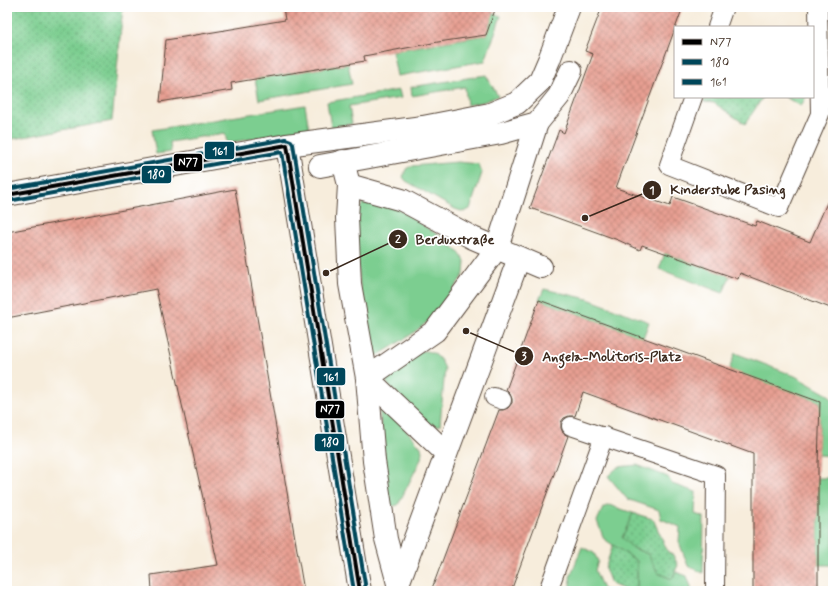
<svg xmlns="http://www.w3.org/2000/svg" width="840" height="598" font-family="Mynerve,sans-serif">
	<defs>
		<pattern id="park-dots" width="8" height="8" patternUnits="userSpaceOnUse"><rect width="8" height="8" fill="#7bce90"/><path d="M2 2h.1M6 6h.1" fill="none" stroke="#66a775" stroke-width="1.8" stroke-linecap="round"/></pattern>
		<pattern id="building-cross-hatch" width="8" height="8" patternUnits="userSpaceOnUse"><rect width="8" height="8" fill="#e79f92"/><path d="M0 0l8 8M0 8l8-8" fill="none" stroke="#bc8277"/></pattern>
	</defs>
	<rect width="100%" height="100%" fill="#fff"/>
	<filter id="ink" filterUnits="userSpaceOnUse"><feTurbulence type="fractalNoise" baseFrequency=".025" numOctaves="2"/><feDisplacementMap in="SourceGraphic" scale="8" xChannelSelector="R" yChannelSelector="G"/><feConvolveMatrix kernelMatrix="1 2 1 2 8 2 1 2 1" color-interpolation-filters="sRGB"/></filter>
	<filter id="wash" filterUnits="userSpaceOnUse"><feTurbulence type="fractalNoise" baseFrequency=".012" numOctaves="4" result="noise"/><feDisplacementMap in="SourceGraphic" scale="16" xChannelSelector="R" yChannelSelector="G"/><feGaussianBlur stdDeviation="0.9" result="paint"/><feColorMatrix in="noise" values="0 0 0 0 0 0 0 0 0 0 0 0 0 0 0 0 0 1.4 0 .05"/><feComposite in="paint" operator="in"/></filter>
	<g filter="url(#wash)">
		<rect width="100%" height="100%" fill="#f7eddc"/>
		<g fill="#7bce90" stroke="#5b7c57">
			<path d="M493,14L501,16L485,61L397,76L392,51L486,35Z"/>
			<path d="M348,64L352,84L259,100L255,79Z"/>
			<path d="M486,75L498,96L483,102L467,105L465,87L412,96L411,87Z"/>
			<path d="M399,90L401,98L349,106L352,124L331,127L327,102Z"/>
			<path d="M785,97H806L801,106Z"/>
			<path d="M305,105L309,129L227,143L225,133L170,142L171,152L156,154L152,130Z"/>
			<path d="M458,162L479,164L482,173L470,209L464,212L455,209L406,181L403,177L406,169L411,166Z"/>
			<path d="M365,200L397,208L438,235L458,251L465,261L464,274L436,315L412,334L377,356L372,355L365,341L355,229L359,210Z"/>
			<path d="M665,253L730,276L723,293L659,269Z"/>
			<path d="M544,289L588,299L649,322L643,338L539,300Z"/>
			<path d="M421,351C434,350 441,358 445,369L440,425L437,426L429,424L388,385L386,380L387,374Z"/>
			<path d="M735,353L795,376L830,396L833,402V456L818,455L820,402L729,370Z"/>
			<path d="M379,408L388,409L421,447L422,452L421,459L398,505L389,507Z"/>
			<path d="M637,465L668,477L672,484L696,492L695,514L704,517L703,573L688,566L679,542L680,527L661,519L659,510L627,499L608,476L618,467Z"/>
			<rect x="818" y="478" width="15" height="87"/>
			<path d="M609,505L633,513L623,538L633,548L648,554L658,573L672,579L676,572L687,576L691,587V591H637V561L604,539L597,521L603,508Z"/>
			<path d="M582,547L594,553L598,561L595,570L603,589L607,591H572L570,577Z"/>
		</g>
		<g fill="url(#park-dots)" stroke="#5b7c57">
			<path d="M7,7H123L112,121L7,140Z"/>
			<path d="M705,97H763L745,124L714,103L704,102Z"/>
			<path d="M633,513L653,519L668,552L673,555L678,565L672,579L658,573L648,554L633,548L622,538Z"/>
			<path d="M613,545L637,561V591H624L623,589L611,584L605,568Z"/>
		</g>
		<g id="blocks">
			<g fill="url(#building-cross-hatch)">
				<path d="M283,7H496L486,35L438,42L364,56L365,61L231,83L232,90L160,102L166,40L285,20Z"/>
				<path d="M602,7H683L616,188L670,206L673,197L755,226L757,221L810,242L833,189V309L740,273L738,279L642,245L640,250L618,240L530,208L559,130L564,133L593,54L585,51Z"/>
				<path d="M235,189L304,591H152L151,575L218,565L156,289L7,318V232Z"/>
				<path d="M539,300L820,402L818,464V591H753V454L583,392L575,416H569L564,418L561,422V428L563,433L568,436L511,591H431L499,410H503L508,408L512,403V399L510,394L506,390Z"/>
			</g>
		</g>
	</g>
	<g filter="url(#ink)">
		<use href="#blocks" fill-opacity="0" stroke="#57473a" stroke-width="1"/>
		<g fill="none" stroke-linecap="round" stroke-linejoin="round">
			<defs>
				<g id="lane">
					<path d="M717,27L724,7"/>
					<path d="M693,97L669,165L779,208L820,114L818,7"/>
					<path d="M494,397L502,400"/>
					<path d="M571,426L716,475L715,591"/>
					<path d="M548,591L604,436"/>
				</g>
				<g id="street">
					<path d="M287,145L360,591"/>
					<path d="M343,161L349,185L347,218L350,284L367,378L374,461L386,539L400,591"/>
					<path d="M320,166L501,133L537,123L559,96L571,71"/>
					<path d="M349,185L402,200L473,238L541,267"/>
					<path d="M7,195L287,145L423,127L490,114L517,103L540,81L549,60L569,7"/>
					<path d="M446,453L367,378L435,331L497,248L537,123"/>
					<path d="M398,584L519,258"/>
				</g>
			</defs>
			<use href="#lane" stroke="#57473a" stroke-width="20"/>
			<use href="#street" stroke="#57473a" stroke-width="24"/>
			<use href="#lane" stroke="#fff" stroke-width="18"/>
			<use href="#street" stroke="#fff" stroke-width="22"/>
			<defs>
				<path id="bus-1" d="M7,195L287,145L360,591"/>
				<path id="bus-2" d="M8,201L282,152L354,591"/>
				<path id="bus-3" d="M7,189L286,139L291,141L293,144L366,590"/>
			</defs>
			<use href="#bus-1" stroke="#fff" stroke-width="7"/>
			<use href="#bus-2" stroke="#fff" stroke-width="7"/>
			<use href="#bus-3" stroke="#fff" stroke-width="7"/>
			<use href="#bus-1" stroke="#000" stroke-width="4"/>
			<use href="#bus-2" stroke="#00465a" stroke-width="4"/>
			<use href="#bus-3" stroke="#00465a" stroke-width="4"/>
		</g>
	</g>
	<path fill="none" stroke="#3b2a1e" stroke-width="1.5" d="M585 218L652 190M326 273L398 239M466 331L524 356"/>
	<g fill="#3b2a1e" stroke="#fff" stroke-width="1.5">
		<circle cx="585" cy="218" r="4"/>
		<circle cx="326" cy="273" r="4"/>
		<circle cx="466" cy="331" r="4"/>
		<circle cx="652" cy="190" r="10"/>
		<circle cx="398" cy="239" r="10"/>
		<circle cx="524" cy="356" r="10"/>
	</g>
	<g font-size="12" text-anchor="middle" font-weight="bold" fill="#fff">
		<text x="652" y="194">1</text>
		<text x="398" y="243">2</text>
		<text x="524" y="360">3</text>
	</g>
	<g font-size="14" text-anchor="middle" font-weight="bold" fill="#3b2a1e" stroke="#fff" stroke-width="3.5" stroke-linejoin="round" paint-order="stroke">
		<text x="728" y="194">Kinderstube Pasing</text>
		<text x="455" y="244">Berduxstraße</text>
		<text x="612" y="361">Angela-Molitoris-Platz</text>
	</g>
	<g stroke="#fff" stroke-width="1.5">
		<rect x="204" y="141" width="31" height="19" rx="4" fill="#00465a"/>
		<rect x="173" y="153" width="30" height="19" rx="4" fill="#000"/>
		<rect x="141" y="165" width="31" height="19" rx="4" fill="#00465a"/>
		<rect x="316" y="367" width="30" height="19" rx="4" fill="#00465a"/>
		<rect x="315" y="400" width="30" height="19" rx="4" fill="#000"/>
		<rect x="314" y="433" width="31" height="19" rx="4" fill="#00465a"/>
	</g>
	<g font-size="11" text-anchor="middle" font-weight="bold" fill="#fff">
		<text x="220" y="155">161</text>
		<text x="188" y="166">N77</text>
		<text x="156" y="178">180</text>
		<text x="331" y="381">161</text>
		<text x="330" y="413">N77</text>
		<text x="330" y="446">180</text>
	</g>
	<rect width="840" height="598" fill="none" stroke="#fff" stroke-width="24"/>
	<rect x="674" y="26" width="140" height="72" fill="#ffffff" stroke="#b1aaa5"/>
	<rect x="682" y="39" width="20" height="6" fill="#000000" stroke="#b1aaa5"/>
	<text x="710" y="46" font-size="12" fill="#3b2a1e">N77</text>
	<rect x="682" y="59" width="20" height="6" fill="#00465a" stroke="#b1aaa5"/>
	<text x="710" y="66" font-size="12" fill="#3b2a1e">180</text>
	<rect x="682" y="79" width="20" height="6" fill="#00465a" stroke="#b1aaa5"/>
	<text x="710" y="86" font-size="12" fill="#3b2a1e">161</text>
</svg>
